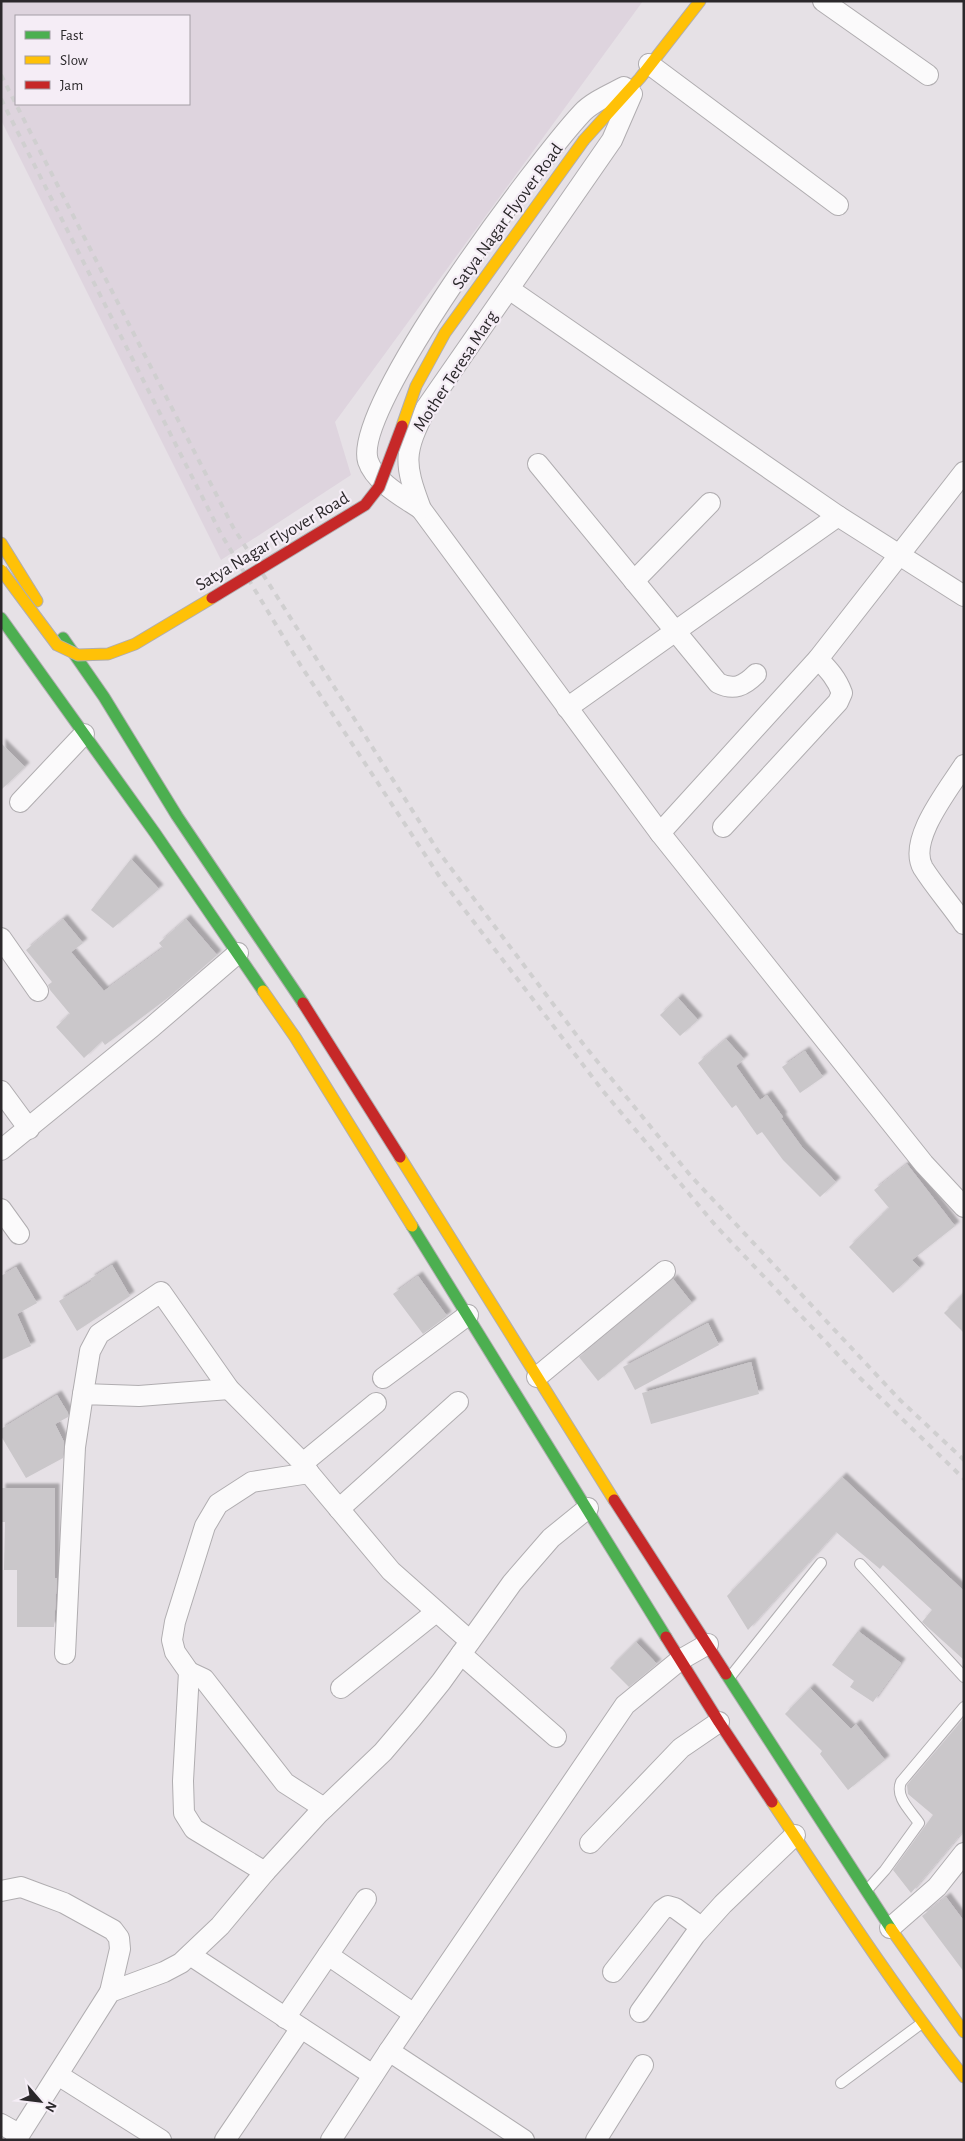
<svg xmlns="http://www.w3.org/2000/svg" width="965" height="2141" font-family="'Alegreya Sans',sans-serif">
	<defs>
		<filter id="shadow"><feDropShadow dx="4.5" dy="-4.5" stdDeviation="1" flood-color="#0004"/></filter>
	</defs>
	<rect width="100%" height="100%" fill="#e6e1e6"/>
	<path fill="#ded4de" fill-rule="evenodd" d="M1,1H643L335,422L351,475L221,560L1,120ZM16,16H189V104H16Z"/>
	<g fill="#cac7ca" filter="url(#shadow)">
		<path d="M1,743L25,767L1,790Z"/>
		<path d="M131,859L159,889L113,928L91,910Z"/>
		<path d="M63,919L83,943L71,952L104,991L163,948L159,943L186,919L217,955L169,997L105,1045L102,1041L84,1058L56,1027L70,1014L50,990L48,985L52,982L26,950Z"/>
		<path d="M678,998L698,1020L680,1036L660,1015Z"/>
		<path d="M726,1039L744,1059L736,1066L760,1100L767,1095L783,1117L781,1118L802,1147L836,1182L820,1197L783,1160L762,1132L757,1135L736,1105L732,1108L698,1063Z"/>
		<path d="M805,1051L823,1077L800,1093L782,1067Z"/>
		<path d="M907,1164L955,1226L912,1260L920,1268L893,1293L849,1247L889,1208L874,1190Z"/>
		<path d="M112,1265L130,1296L77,1331L59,1301L92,1281L90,1279Z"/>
		<path d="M16,1267L37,1303L17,1314L31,1346L1,1360V1276Z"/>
		<path d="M418,1276L447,1316L423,1334L393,1294Z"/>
		<path d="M673,1279L692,1303L598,1381L579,1357Z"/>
		<path d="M964,1293V1333L944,1313Z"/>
		<path d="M708,1323L719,1345L635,1390L623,1367Z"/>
		<path d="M751,1362L759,1394L651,1424L642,1393Z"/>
		<path d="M57,1395L68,1413V1417L55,1424L64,1442L63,1458L26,1478L1,1436V1429Z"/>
		<path d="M842,1477L964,1591V1660L922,1622L932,1610L883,1565L880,1569L836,1532L748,1630L727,1596Z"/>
		<path d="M1,1488H55V1578H57L54,1627H17V1570H4L5,1522H1Z"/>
		<path d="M858,1631L901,1663L873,1702L850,1687L854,1681L832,1665Z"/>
		<path d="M636,1642L657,1664L629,1687L610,1668Z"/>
		<path d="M810,1688L851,1729L856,1724L885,1760L848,1790L820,1754L822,1751L785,1714Z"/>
		<path d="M964,1718V1830L911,1893L893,1870L933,1815L908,1794L907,1785Z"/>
		<path d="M946,1897L964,1921V1972L922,1916Z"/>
	</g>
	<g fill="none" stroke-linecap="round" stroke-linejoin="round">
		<defs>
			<g id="lane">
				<path d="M860,1564L964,1677"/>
				<path d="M730,1677L821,1563"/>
				<path d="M868,1889L885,1870L919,1823C910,1810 895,1797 901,1782L964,1707"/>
				<path d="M841,2083L922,2023"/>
			</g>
			<g id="street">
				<path d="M823,1L928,75"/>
				<path d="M649,64L838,205"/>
				<path d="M632,94L612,140L426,408C404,452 403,462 421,509L660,833L924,1164L964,1207"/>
				<path d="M509,289L838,516L964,596"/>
				<path d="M538,464L718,683C734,691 744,686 756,674"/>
				<path d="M421,509C403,497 375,482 368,461C351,408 540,158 582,113C592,102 611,94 624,87"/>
				<path d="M634,581L710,503"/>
				<path d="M567,708L838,516"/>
				<path d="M964,765C949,789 907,840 923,868C935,887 951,905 964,924"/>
				<path d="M20,802L84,734"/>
				<path d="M723,827L838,702L842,693C837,679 829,670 818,659"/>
				<path d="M660,833L818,659L964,472"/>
				<path d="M1,938L38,991"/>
				<path d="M1,1091L29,1129"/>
				<path d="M1,1150L152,1027L238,953"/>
				<path d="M1,1209L19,1234"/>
				<path d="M537,1377L665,1271"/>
				<path d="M383,1378L468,1315"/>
				<path d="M83,1394L90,1351L99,1334L161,1292L229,1389L303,1463L309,1473"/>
				<path d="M303,1463L376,1403"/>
				<path d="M339,1509L458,1402"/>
				<path d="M65,1654L75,1447L83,1394L139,1396L229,1389"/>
				<path d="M461,1654L556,1737"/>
				<path d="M189,1672L204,1679L285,1783L324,1808"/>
				<path d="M341,1688L436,1612"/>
				<path d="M590,1843L681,1748L719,1722"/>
				<path d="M265,1872L194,1829L184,1813L183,1781L189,1672L175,1652L172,1640L175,1622L205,1526L218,1504L252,1482L309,1473L391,1571L470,1641"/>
				<path d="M1,1891L21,1887L37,1893L64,1903L113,1930L119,1938L120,1949L110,1992"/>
				<path d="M890,1928L937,1887L964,1853"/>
				<path d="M190,1955L373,2075"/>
				<path d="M328,1955L414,2014"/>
				<path d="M613,1972L662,1910L668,1906L675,1908L701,1927"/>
				<path d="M640,2012L695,1935L723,1904L795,1835"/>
				<path d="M285,2018L366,1899"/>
				<path d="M389,2051L524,2140"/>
				<path d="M58,2075L161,2140"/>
				<path d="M1,2124L19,2134"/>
				<path d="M16,2140L110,1992L164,1972L181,1963L220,1926L265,1872L318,1814L383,1752L412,1718L441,1682L512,1583L551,1538L588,1508"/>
				<path d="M225,2140L301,2028"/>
				<path d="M331,2140L389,2051L625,1705L680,1660L708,1644"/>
				<path d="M596,2140L643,2065"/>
			</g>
			<g id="fast">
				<path d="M1,618L155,833L263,991"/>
				<path d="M63,638L104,697L177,816L303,1003"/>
				<path d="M412,1226L666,1637"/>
				<path d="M726,1674L891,1929"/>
			</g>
			<g id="slow">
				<path d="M584,140L640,78L700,1"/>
				<path d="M1,543L37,601"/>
				<path d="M263,991L295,1037L412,1226"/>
				<path d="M400,1157L614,1500"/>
				<path d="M772,1802C834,1895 895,1989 964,2077"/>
				<path d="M891,1929L964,2032"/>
			</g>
			<g id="jam">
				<path d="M303,1003L400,1157"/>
				<path d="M614,1500L726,1674"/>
				<path d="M666,1637L719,1722L772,1802"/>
			</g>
		</defs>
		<use href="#lane" stroke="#b0adb0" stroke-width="12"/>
		<use href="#street" stroke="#b0adb0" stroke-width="22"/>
		<use href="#fast" stroke="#b0adb0" stroke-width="13"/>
		<use href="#slow" stroke="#b0adb0" stroke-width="13"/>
		<use href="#jam" stroke="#b0adb0" stroke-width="13"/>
		<use href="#lane" stroke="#fbfafb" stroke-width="10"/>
		<use href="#street" stroke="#fbfafb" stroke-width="20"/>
		<use href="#fast" stroke="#4caf50" stroke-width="11"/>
		<use href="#slow" stroke="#ffc107" stroke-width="11"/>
		<use href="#jam" stroke="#c62828" stroke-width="11"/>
		<g stroke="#d0cfd0" stroke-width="4" stroke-dasharray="6 6" stroke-linecap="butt">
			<path d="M1,75L233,527L438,851L584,1045L690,1175L900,1400L964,1460"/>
			<path d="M1,99L221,534L301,666L441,879L603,1091L716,1226L860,1378L964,1479"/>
		</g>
		<defs>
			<g id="slow-bridge">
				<path d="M402,426L416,386L445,333L584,140"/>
				<path d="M1,570L57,645L78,655L108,654L135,644L212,598"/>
			</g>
			<path id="jam-bridge" d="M212,598L365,505L379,487L402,426"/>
		</defs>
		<use href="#slow-bridge" stroke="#b0adb0" stroke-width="13" stroke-linecap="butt"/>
		<use href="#jam-bridge" stroke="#b0adb0" stroke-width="13" stroke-linecap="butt"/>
		<use href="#slow-bridge" stroke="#ffc107" stroke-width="11"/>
		<use href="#jam-bridge" stroke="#c62828" stroke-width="11"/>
	</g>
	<g text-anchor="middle" stroke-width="4.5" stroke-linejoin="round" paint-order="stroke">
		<g font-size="18" fill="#2b282b" stroke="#f5edf6">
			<text transform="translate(507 216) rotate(-54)" y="6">Satya Nagar Flyover Road</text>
			<text transform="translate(455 371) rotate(-57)" y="6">Mother Teresa Marg</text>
			<text transform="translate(272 541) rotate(-31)" y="6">Satya Nagar Flyover Road</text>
		</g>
	</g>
	<rect width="965" height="2141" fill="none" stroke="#2b282b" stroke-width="5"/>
	<rect x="15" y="15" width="175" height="90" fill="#f5edf6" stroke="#a49ea5"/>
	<rect x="25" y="31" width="25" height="8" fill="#4caf50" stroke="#a49ea5"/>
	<text x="60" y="40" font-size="15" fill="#2b282b">Fast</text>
	<rect x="25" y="56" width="25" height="8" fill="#ffc107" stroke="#a49ea5"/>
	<text x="60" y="65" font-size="15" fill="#2b282b">Slow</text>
	<rect x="25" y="81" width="25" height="8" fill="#c62828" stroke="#a49ea5"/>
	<text x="60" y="90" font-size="15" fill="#2b282b">Jam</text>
	<g transform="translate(40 2101) rotate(118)" stroke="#f5edf6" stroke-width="4" paint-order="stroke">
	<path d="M0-4L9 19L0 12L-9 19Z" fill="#2b282b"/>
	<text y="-8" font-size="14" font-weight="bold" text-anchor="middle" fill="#2b282b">N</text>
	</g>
</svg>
